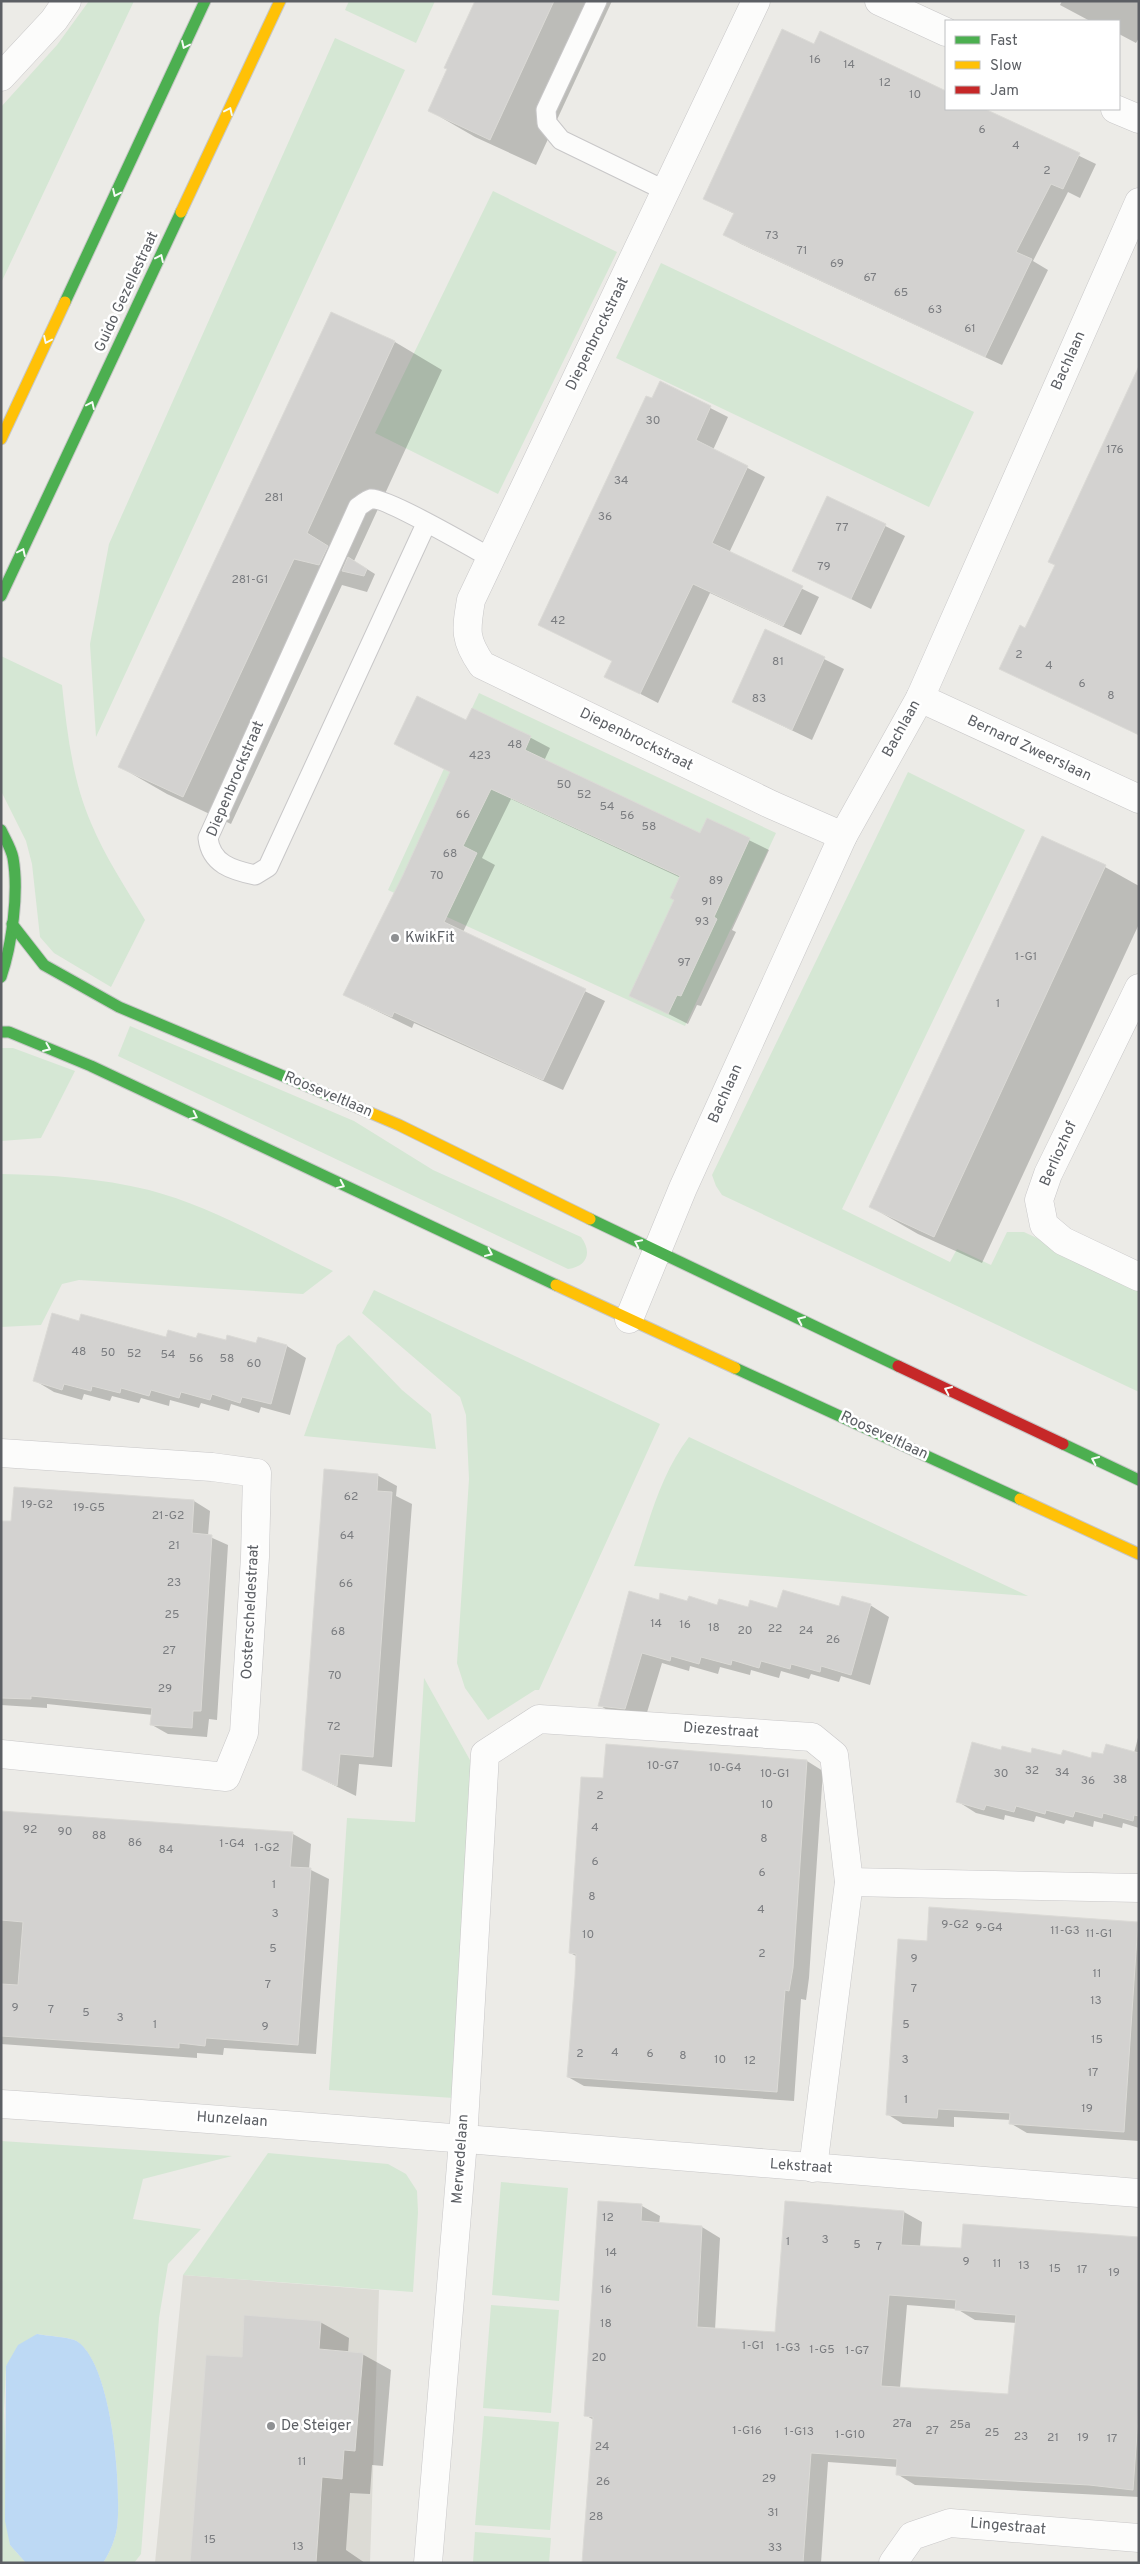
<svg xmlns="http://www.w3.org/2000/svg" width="1140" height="2564" viewBox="0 0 1140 2564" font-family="Overpass,sans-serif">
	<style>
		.education { fill: #dcdbd5 }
		.green { fill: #d5e7d4 }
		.water { fill: #bdd9f4 }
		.shadow { fill: #0003; fill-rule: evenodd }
		.building { fill: #d3d2d0; stroke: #dbdad6; fill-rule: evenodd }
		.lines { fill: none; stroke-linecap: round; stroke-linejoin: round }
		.lane-casing { stroke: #c8c7c8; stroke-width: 21 }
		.street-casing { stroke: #c8c7c8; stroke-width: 29 }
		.fast-casing { stroke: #c7c7c7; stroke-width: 13 }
		.slow-casing { stroke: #c7c7c7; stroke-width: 13 }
		.jam-casing { stroke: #c7c7c7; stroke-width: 13 }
		.lane { stroke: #fcfcfb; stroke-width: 19 }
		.street { stroke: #fcfcfb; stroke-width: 28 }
		.fast { stroke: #4caf50; stroke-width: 11 }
		.slow { stroke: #ffc107; stroke-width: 11 }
		.jam { stroke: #c62828; stroke-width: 11 }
		.oneway { stroke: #f6fbf6 }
		.poi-dot { fill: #8e9092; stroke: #fff; stroke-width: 2 }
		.labels { text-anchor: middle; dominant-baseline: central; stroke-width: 5; stroke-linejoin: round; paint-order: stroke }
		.number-label { font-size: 12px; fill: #7b7d80 }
		.street-label { font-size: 15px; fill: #5c5f64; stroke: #fff }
		.poi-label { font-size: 15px; fill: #5c5f64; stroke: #fff; text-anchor: start }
	</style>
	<rect width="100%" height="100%" fill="#ecebe7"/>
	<polygon class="education" points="183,2275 379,2290 370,2563 155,2563"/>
	<g class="green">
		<polygon points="89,1 134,1 1,283 1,107 57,45"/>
		<polygon points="349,1 435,1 416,43 345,10"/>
		<polygon points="335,38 405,70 96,737 90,644 109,544"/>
		<polygon points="493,191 617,252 498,494 375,433"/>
		<polygon points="661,263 974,412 929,507 616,358"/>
		<path d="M1 656 62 685C67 731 72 779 91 823 105 857 126 888 145 920L111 987 54 953 40 937 32 864 26 841 1 791Z"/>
		<polygon points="479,693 776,833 685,1026 388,890"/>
		<polygon points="908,772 1025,830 842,1209 950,1262 957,1249 991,1265 1007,1232 1024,1232 1139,1286 1139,1392 722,1195 716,1186 712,1175"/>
		<path d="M130 1026 354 1121 433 1170 581 1237C592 1252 588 1266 568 1269L118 1056Z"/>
		<polygon points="1,1048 13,1048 75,1071 41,1138 1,1141"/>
		<path d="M1 1174C51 1175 100 1178 149 1190 213 1207 274 1243 333 1271L303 1294 79 1280 62 1284 41 1325 1 1327Z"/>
		<polygon points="374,1290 660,1424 539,1690 535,1690 488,1720 465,1688 457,1663 469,1479 466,1415 460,1397 362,1313"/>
		<polygon points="349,1335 402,1390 431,1414 436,1449 304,1436 337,1345"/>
		<path d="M689 1437 1028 1596 634 1566C649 1522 660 1475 689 1437Z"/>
		<polygon points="424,1678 475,1769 454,2098 329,2090 347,1818 415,1822"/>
		<path d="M1 2141 232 2156 143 2179 133 2219 201 2229 168 2264 159 2318 141 2554 134 2563H103C110 2552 115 2540 117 2528 122 2487 112 2367 78 2342 72 2337 47 2336 37 2334L6 2366 4 2411 10 2545 26 2563H1Z"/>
		<polygon points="268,2153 388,2164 406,2174 417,2191 418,2212 413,2292 183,2275"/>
		<polygon points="501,2182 568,2188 559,2301 492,2295"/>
		<polygon points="491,2305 559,2310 551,2413 483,2408"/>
		<polygon points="484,2416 559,2422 550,2530 475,2525"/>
		<polygon points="475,2532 551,2538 549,2563 473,2563"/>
	</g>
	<path class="water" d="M37 2334C46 2336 72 2337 78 2342 112 2366 122 2488 117 2528 115 2540 110 2552 103 2563H26L10 2545 5 2521 6 2366 18 2345Z"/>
	<g class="shadow">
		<polygon points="477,1 612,1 536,165 475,137 430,111"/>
		<polygon points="1062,1 1139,1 1139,38 1136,43 1119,34 1119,21 1090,21 1060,5"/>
		<polygon points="821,32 946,92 946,109 982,109 1096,164 1080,198 1068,192 1033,261 1048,270 1002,365 741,244 725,235 735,214 704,199 814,45"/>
		<polygon points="332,313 395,342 442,370 354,561 375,574 367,592 342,585 231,824 167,794 120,767"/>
		<polygon points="1139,370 1139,735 1001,668 1026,629 1056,566"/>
		<polygon points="661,383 728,417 713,450 765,477 729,553 819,597 801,635 710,593 658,703 606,676 613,661 539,625"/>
		<polygon points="828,497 905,536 871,609 793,570"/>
		<polygon points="766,630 844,669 812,740 733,702"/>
		<polygon points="467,722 518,731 550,748 544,761 701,835 708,820 769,850 732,930 736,932 701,1006 697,1005 688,1024 631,995 675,899 681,878 511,799 482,858 495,865 463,932 605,1001 563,1090 414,1023 412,1028 344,995 404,875 451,772"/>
		<polygon points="1105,867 1139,886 1139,924 982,1263 918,1234 871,1207"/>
		<polygon points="167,1339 257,1344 259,1339 287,1346 306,1358 290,1415 261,1407 259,1413 231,1404 229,1411 201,1403 199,1408 170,1400 169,1406 141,1398 139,1403 112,1396 110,1401 84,1394 82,1400 54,1392 34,1380"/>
		<polygon points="377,1475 397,1486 396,1496 412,1504 392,1767 359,1764 356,1796 303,1770"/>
		<polygon points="194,1501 210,1511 208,1536 228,1545 217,1720 209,1719 207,1737 168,1734 152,1725 153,1715 47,1704 47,1708 1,1705 1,1522 13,1523"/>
		<polygon points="659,1601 778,1610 870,1605 889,1617 870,1685 841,1676 839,1682 811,1674 809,1679 781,1671 779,1678 751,1670 750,1675 720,1667 718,1674 690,1666 689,1671 662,1663 645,1719 619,1717 599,1705"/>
		<polygon points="1139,1734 1139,1828 1123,1823 1122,1828 1094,1821 1093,1827 1066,1820 1064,1824 1036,1816 1034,1822 1005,1815 1004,1820 976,1813 957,1801 1002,1751 1092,1759 1134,1753"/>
		<polygon points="807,1761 823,1771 809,1978 806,2000 801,1999 794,2101 584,2086 568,2077 578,1957 570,1953 605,1780"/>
		<polygon points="1,1813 293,1834 311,1844 309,1869 329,1879 316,2054 224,2048 223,2055 197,2053 197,2058 1,2044"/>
		<polygon points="930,1909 1139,1924 1139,2141 1027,2133 1010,2123 1011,2120 954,2117 954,2127 903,2124 887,2114 928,1942"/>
		<path d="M642 2206 660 2216 659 2224 702 2227 720 2238 715 2330 776 2333 904 2212 922 2222 920 2247 962 2249 1139 2238V2497L915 2485 897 2474 898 2467 828 2462 821 2563H583L594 2420 585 2415ZM907 2305 957 2309 975 2320 1017 2323 1009 2396 900 2388Z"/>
		<polygon points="320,2322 349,2338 348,2353 362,2354 391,2370 383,2466 372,2465 370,2494 350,2493 346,2550 365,2563 192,2563 243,2359"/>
	</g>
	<g class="building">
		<polygon points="475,1 554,1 490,140 428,111 447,69 444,68"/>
		<polygon points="782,29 814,44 820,31 946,91 946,109 985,109 1080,153 1063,189 1051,184 1016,252 1032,259 985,357 723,235 734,213 703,199"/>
		<polygon points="331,312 395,341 307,533 328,546 319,565 294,559 183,797 118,767"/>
		<polygon points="1139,366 1139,735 999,669 1020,625 1025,628 1055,565 1048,562"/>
		<polygon points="660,381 711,406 696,440 748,466 712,543 803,586 783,626 693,584 640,694 604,677 612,661 538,625 646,396 652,398"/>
		<polygon points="827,496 886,524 851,599 792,571"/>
		<polygon points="348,557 367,569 364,576 342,571"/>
		<polygon points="765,629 825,657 792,730 732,702"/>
		<polygon points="417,696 466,720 472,708 518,730 531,736 525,750 700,833 707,818 750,838 714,917 717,919 681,996 677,995 668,1014 629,996 674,900 670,898 680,876 491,789 463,846 477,853 444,922 586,989 543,1080 394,1012 392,1017 343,995 403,875 450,772 394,744"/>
		<polygon points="1042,836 1106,865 934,1237 869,1207"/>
		<polygon points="52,1313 79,1321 81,1314 166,1337 168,1330 196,1338 198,1333 226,1340 227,1335 256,1343 258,1337 287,1345 271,1404 242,1397 240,1403 212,1394 210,1400 181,1392 179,1398 151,1390 149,1396 121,1388 120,1393 92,1386 91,1391 64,1384 62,1390 33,1381"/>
		<polygon points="324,1469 378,1474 377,1491 392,1492 373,1757 340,1754 337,1786 302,1770"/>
		<polygon points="14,1487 194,1500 192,1533 212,1535 201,1711 193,1711 192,1728 150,1725 152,1708 31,1696 31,1699 1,1698 1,1521 11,1521"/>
		<polygon points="783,1590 839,1606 842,1596 871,1604 851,1675 821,1666 820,1672 791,1664 790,1669 761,1661 759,1668 732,1660 731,1665 701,1657 699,1664 671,1656 670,1661 642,1653 625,1709 598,1706 629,1591 659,1600 660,1593 687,1601 689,1596 717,1605 719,1599 748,1607 750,1600 777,1608"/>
		<polygon points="972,1742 1001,1750 1002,1746 1031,1753 1032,1748 1061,1755 1063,1750 1091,1758 1092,1752 1103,1754 1106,1744 1139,1753 1139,1816 1134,1815 1133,1821 1103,1813 1102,1818 1075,1811 1073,1817 1046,1810 1045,1814 1016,1806 1014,1812 986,1805 984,1810 956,1802"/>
		<polygon points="606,1744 807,1760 793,1968 789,1991 785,1990 777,2092 567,2077 575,1977 576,1954 569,1953 581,1777 603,1778"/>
		<polygon points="1,1811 293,1832 290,1867 311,1868 298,2045 206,2038 205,2046 179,2043 179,2048 1,2036 1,1984 18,1985 23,1922 1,1920"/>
		<polygon points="929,1907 1138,1922 1124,2132 1009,2124 1010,2113 938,2109 937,2118 886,2115 898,1939 927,1941"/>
		<path d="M598 2201 642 2204 641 2221 702 2226 697 2327 775 2332 785 2201 904 2211 901 2245 961 2248 963 2224 1139 2237V2405L1133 2490 1089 2485 896 2475 897 2459 811 2453 803 2563H582L593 2417 584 2416ZM889 2295 956 2300 955 2310 1016 2315 1008 2394 881 2386Z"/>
		<polygon points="244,2315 321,2321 319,2349 363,2353 355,2451 344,2450 342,2479 322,2477 316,2563 190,2563 206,2355 242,2357"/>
	</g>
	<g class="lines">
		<defs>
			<g id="lane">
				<polyline points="597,1 546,110 547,123 561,140 666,191"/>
				<path d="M426 524 268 867 255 875C232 870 211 864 208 838L358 507C361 505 367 500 371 499 385 497 473 548 491 558"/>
			</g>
			<g id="street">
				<path d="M756 1 471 600C466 630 464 639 482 665L772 805 843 836"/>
				<polyline points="879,1 946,32"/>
				<polyline points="1,77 54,20 67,1"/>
				<polyline points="1115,109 1139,119"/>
				<polyline points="920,698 1139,799"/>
				<polyline points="1139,988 1048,1174 1039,1200 1044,1225 1063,1241 1139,1277"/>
				<polyline points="629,1319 683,1188 843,836 920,698 1139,202"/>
				<polyline points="1,1453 212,1467 257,1473 255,1557 244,1733 226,1777 1,1754"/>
				<polyline points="849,1882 1139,1888"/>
				<path d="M1 2104C381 2130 759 2164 1139 2193"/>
				<polyline points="428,2563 463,2141 485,1754 539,1719 812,1737 834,1755 849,1882 813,2168"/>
				<polyline points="893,2563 912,2536 950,2523 1139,2538"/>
			</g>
			<g id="fast">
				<polyline points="65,302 205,1"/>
				<polyline points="1,596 181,212"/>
				<path d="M1 830C5 839 11 848 13 858 19 892 12 945 1 977"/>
				<polyline points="12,924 44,965 119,1007 352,1105"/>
				<polyline points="1,1032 9,1032 91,1066 556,1285"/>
				<polyline points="590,1219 898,1366"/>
				<polyline points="735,1368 1020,1499"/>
				<polyline points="1063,1444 1139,1480"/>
			</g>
			<g id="slow">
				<polyline points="181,212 280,1"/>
				<polyline points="1,439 65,302"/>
				<polyline points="352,1105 399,1125 590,1219"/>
				<polyline points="556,1285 735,1368"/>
				<polyline points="1020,1499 1139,1554"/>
			</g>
			<polyline id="jam" points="898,1366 1063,1444"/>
		</defs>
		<use href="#lane" class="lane-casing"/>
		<use href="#street" class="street-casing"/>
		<use href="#fast" class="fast-casing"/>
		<use href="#slow" class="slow-casing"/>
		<use href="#jam" class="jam-casing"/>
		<use href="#lane" class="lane"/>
		<use href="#street" class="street"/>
		<use href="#fast" class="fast"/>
		<use href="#slow" class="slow"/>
		<use href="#jam" class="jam"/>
	</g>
	<defs><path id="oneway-chevron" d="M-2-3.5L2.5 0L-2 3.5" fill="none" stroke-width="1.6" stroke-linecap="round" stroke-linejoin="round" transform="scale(1.25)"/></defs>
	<g class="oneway">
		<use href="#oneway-chevron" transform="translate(185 45) rotate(115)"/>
		<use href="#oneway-chevron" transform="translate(229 111) rotate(-65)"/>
		<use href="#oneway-chevron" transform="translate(116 193) rotate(115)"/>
		<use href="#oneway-chevron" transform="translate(160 258) rotate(-65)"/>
		<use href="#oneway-chevron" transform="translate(47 340) rotate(115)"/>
		<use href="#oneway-chevron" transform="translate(91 405) rotate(-65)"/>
		<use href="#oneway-chevron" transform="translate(22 552) rotate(-65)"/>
		<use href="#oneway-chevron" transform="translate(47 1048) rotate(23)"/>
		<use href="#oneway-chevron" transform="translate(194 1116) rotate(26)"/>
		<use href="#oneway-chevron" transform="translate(341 1185) rotate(25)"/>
		<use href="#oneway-chevron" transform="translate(638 1243) rotate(-154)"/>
		<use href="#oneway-chevron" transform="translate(489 1253) rotate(25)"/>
		<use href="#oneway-chevron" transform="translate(801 1320) rotate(-155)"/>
		<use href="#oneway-chevron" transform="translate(948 1390) rotate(-155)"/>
		<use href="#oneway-chevron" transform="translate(1095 1460) rotate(-155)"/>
	</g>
	<g class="poi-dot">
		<circle cx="395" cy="938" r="5"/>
		<circle cx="271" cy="2426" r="5"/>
	</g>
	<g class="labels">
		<g class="number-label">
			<text x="815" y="60">16</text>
			<text x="849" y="65">14</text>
			<text x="885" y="83">12</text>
			<text x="915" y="95">10</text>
			<text x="982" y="130">6</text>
			<text x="1016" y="146">4</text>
			<text x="1047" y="171">2</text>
			<text x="772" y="236">73</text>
			<text x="802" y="251">71</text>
			<text x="837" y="264">69</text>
			<text x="870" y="278">67</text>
			<text x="901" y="293">65</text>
			<text x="935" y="310">63</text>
			<text x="970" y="329">61</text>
			<text x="653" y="421">30</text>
			<text x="1115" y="450">176</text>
			<text x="621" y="481">34</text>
			<text x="274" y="498">281</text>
			<text x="605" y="517">36</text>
			<text x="842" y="528">77</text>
			<text x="824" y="567">79</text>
			<text x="250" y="580">281-G1</text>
			<text x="558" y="621">42</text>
			<text x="1019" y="655">2</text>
			<text x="778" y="662">81</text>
			<text x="1049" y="666">4</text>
			<text x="1082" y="684">6</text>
			<text x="1111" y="696">8</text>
			<text x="759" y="699">83</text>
			<text x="515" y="745">48</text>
			<text x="480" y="756">423</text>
			<text x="564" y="785">50</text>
			<text x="584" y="795">52</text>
			<text x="607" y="807">54</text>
			<text x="463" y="815">66</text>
			<text x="627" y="816">56</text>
			<text x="649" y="827">58</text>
			<text x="450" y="854">68</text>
			<text x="437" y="876">70</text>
			<text x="716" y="881">89</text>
			<text x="707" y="902">91</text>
			<text x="702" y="922">93</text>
			<text x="1026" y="957">1-G1</text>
			<text x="684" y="963">97</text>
			<text x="998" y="1004">1</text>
			<text x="79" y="1352">48</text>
			<text x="108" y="1353">50</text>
			<text x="134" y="1354">52</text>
			<text x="168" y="1355">54</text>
			<text x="196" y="1359">56</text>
			<text x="227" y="1359">58</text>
			<text x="254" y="1364">60</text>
			<text x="351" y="1497">62</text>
			<text x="37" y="1505">19-G2</text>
			<text x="89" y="1508">19-G5</text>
			<text x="168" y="1516">21-G2</text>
			<text x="347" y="1536">64</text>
			<text x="174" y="1546">21</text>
			<text x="174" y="1583">23</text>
			<text x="346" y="1584">66</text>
			<text x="172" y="1615">25</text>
			<text x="656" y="1624">14</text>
			<text x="685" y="1625">16</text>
			<text x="714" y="1628">18</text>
			<text x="775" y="1629">22</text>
			<text x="745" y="1631">20</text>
			<text x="806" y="1631">24</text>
			<text x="338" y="1632">68</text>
			<text x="833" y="1640">26</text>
			<text x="169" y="1651">27</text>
			<text x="335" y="1676">70</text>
			<text x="165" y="1689">29</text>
			<text x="334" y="1727">72</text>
			<text x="663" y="1766">10-G7</text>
			<text x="725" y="1768">10-G4</text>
			<text x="1032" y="1771">32</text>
			<text x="1062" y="1773">34</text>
			<text x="775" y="1774">10-G1</text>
			<text x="1001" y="1774">30</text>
			<text x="1120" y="1780">38</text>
			<text x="1088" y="1781">36</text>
			<text x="600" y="1796">2</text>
			<text x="767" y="1805">10</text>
			<text x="595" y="1828">4</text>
			<text x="30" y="1830">92</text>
			<text x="65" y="1832">90</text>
			<text x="99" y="1836">88</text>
			<text x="764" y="1839">8</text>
			<text x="135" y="1843">86</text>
			<text x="232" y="1844">1-G4</text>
			<text x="267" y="1848">1-G2</text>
			<text x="166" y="1850">84</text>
			<text x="595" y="1862">6</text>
			<text x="762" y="1873">6</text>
			<text x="274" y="1885">1</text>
			<text x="592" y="1897">8</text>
			<text x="761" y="1910">4</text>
			<text x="275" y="1914">3</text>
			<text x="955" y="1925">9-G2</text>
			<text x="989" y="1928">9-G4</text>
			<text x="1065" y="1931">11-G3</text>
			<text x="1099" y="1934">11-G1</text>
			<text x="588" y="1935">10</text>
			<text x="273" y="1949">5</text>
			<text x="762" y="1954">2</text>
			<text x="914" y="1959">9</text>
			<text x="1097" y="1974">11</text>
			<text x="268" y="1985">7</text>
			<text x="914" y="1989">7</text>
			<text x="1096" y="2001">13</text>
			<text x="15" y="2008">9</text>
			<text x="51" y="2010">7</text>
			<text x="86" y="2013">5</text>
			<text x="120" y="2018">3</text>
			<text x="155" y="2025">1</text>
			<text x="906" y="2025">5</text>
			<text x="265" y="2027">9</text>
			<text x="1097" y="2040">15</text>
			<text x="615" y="2053">4</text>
			<text x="580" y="2054">2</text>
			<text x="650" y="2054">6</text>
			<text x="683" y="2056">8</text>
			<text x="720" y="2060">10</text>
			<text x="905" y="2060">3</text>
			<text x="750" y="2061">12</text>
			<text x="1093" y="2073">17</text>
			<text x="906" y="2100">1</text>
			<text x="1087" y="2109">19</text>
			<text x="608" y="2218">12</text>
			<text x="825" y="2240">3</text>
			<text x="788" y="2242">1</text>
			<text x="857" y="2245">5</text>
			<text x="879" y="2247">7</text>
			<text x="611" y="2253">14</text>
			<text x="966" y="2262">9</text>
			<text x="997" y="2264">11</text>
			<text x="1024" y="2266">13</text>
			<text x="1055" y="2269">15</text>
			<text x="1082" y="2270">17</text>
			<text x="1114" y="2273">19</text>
			<text x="606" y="2290">16</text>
			<text x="606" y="2324">18</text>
			<text x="753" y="2346">1-G1</text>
			<text x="788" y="2348">1-G3</text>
			<text x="822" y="2350">1-G5</text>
			<text x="857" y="2351">1-G7</text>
			<text x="599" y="2358">20</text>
			<text x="902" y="2424">27a</text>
			<text x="960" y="2425">25a</text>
			<text x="747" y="2431">1-G16</text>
			<text x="932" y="2431">27</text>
			<text x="799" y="2432">1-G13</text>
			<text x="992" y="2433">25</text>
			<text x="850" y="2435">1-G10</text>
			<text x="1021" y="2437">23</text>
			<text x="1053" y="2438">21</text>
			<text x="1083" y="2438">19</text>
			<text x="1112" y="2439">17</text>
			<text x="602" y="2447">24</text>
			<text x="302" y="2462">11</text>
			<text x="769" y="2479">29</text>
			<text x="603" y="2482">26</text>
			<text x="773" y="2513">31</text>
			<text x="596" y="2517">28</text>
			<text x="210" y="2540">15</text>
			<text x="298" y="2547">13</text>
			<text x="775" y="2548">33</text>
		</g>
		<g class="street-label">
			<text transform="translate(127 292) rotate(-65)">Guido Gezellestraat</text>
			<text transform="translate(598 334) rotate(-64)">Diepenbrockstraat</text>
			<text transform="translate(1069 361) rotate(-66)">Bachlaan</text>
			<text transform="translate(902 729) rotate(-61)">Bachlaan</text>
			<text transform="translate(636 740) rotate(26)">Diepenbrockstraat</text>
			<text transform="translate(1029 749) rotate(25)">Bernard Zweerslaan</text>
			<text transform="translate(236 779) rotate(-67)">Diepenbrockstraat</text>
			<text transform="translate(726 1094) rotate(-66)">Bachlaan</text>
			<text transform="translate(328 1095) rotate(23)">Rooseveltlaan</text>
			<text transform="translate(1059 1154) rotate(-66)">Berliozhof</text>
			<text transform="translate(884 1436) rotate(25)">Rooseveltlaan</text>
			<text transform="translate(251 1612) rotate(-87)">Oosterscheldestraat</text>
			<text transform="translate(721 1731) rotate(4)">Diezestraat</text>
			<text transform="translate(232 2120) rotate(4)">Hunzelaan</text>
			<text transform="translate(461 2159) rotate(-86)">Merwedelaan</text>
			<text transform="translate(801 2167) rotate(4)">Lekstraat</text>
			<text transform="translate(1008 2527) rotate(5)">Lingestraat</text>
		</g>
		<g class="poi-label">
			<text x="405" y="938">KwikFit</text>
			<text x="281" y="2426">De Steiger</text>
		</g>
	</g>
	<rect width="1140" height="2564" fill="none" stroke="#5c5f64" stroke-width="5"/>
	<rect x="945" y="20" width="175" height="90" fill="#ffffff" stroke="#bebfc1"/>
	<rect x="955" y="36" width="25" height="8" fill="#4caf50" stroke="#bebfc1"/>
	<text x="990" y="45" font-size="15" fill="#5c5f64">Fast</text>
	<rect x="955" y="61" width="25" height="8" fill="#ffc107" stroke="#bebfc1"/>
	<text x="990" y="70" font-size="15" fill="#5c5f64">Slow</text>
	<rect x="955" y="86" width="25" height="8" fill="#c62828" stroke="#bebfc1"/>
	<text x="990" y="95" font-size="15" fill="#5c5f64">Jam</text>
</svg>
